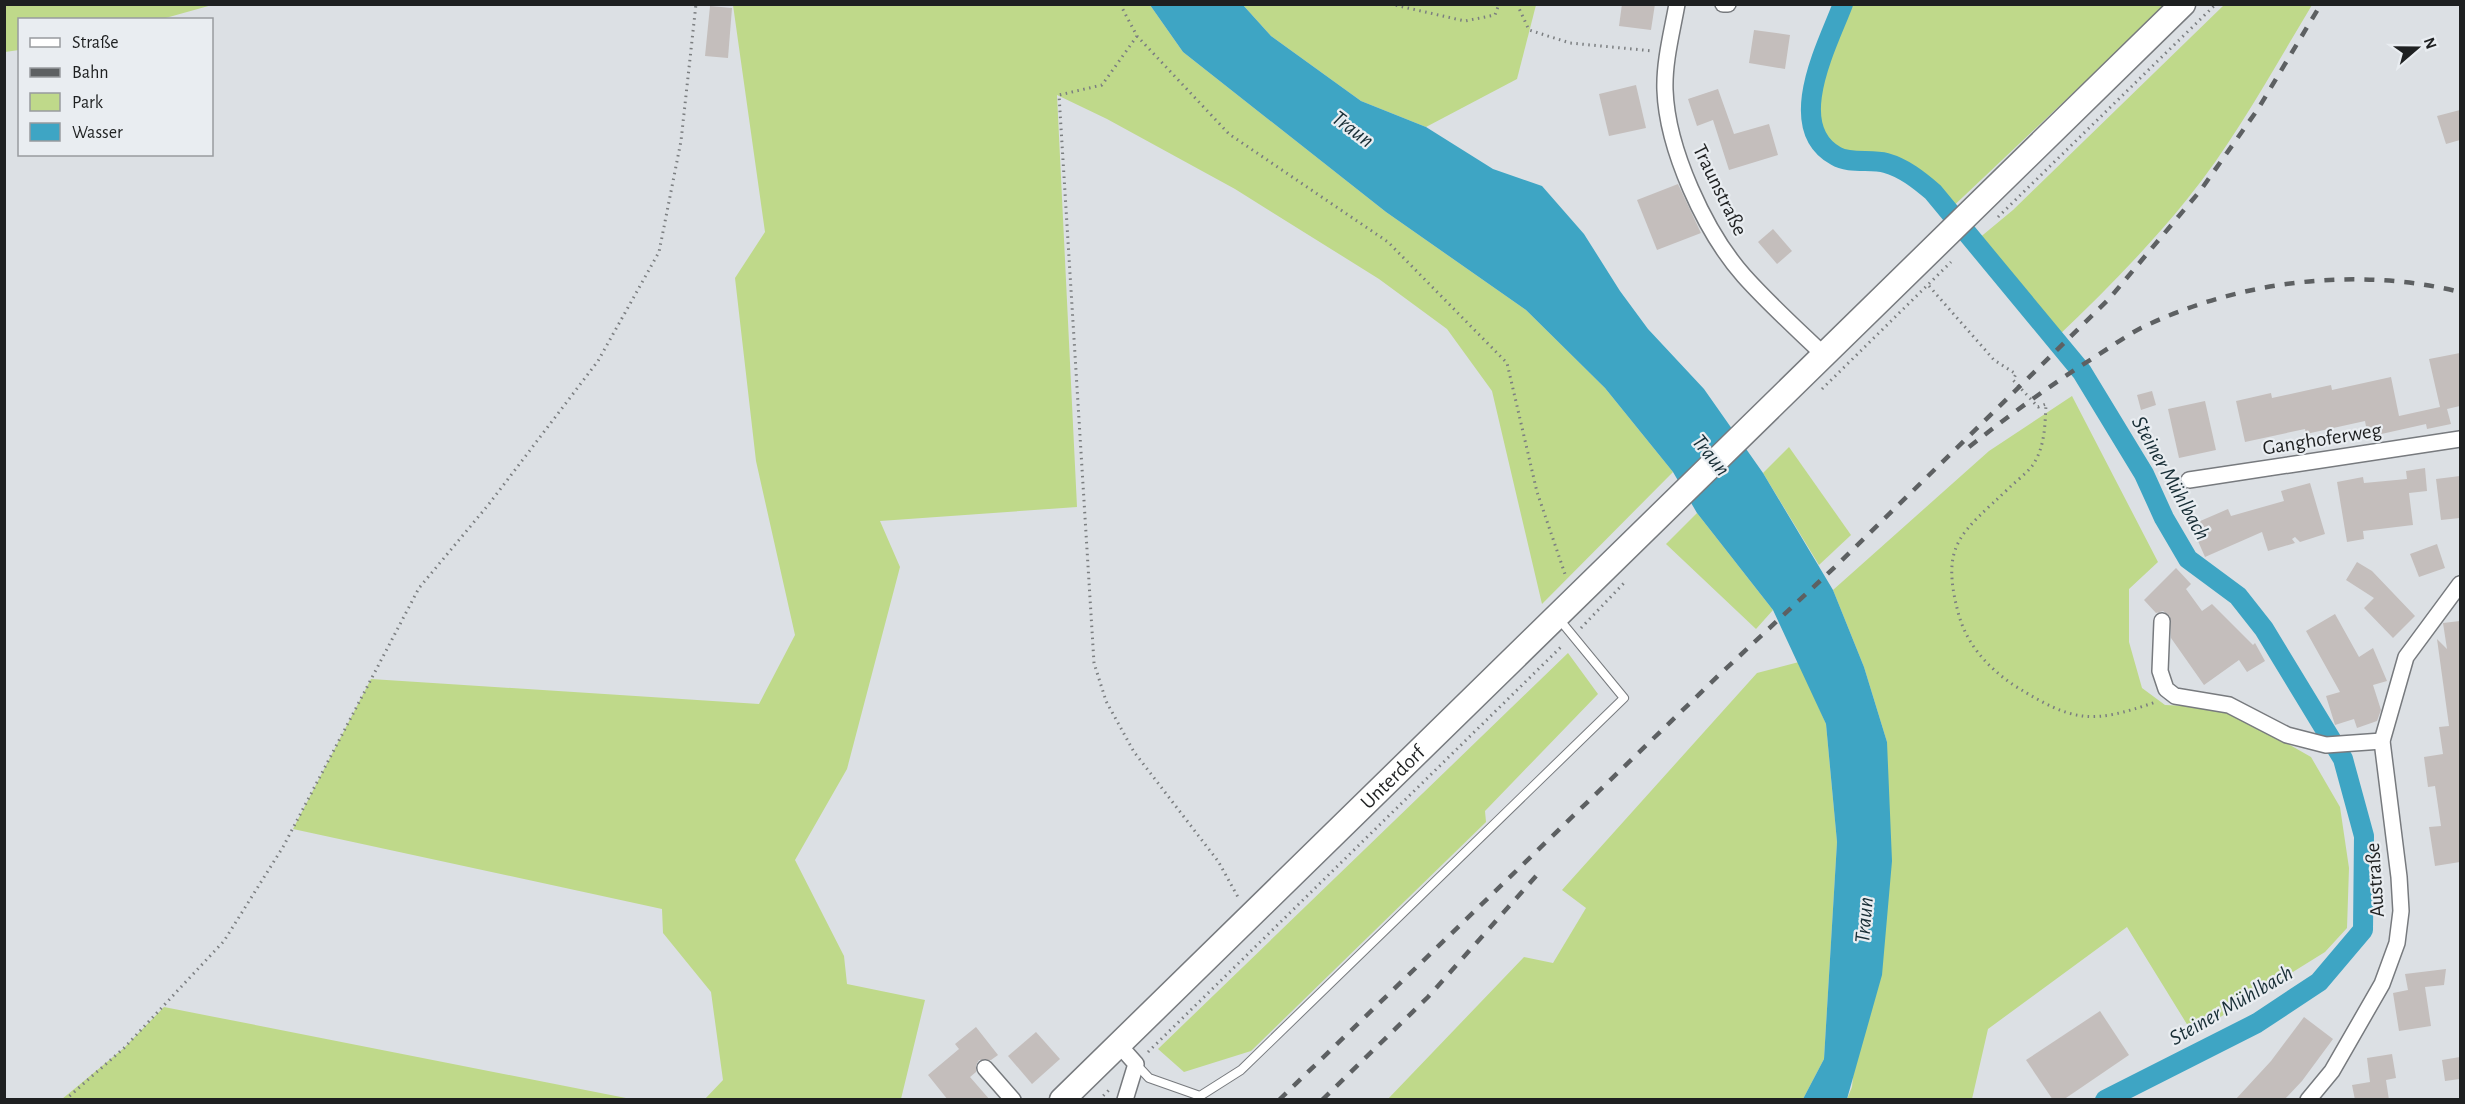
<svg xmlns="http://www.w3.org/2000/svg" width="2465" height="1104" viewBox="0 0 2465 1104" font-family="'Alegreya Sans',sans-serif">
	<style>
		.green { fill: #bfd98a }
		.water { fill: #3ea5c4 }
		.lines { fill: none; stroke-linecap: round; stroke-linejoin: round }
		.canal { stroke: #3ea5c4; stroke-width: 20 }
		.building { fill: #c4bebc }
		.service-casing { stroke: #777a7e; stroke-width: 10 }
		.minor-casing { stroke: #777a7e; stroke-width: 18 }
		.primary-casing { stroke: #777a7e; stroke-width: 27 }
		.path { stroke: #7b7e80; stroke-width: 3; stroke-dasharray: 1.5 4.5; stroke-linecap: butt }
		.service { stroke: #fff; stroke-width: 8 }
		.minor { stroke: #fff; stroke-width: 15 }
		.primary { stroke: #fff; stroke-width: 24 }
		.rail { stroke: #5d6062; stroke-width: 4.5; stroke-dasharray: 10 10; stroke-linecap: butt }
		.labels { text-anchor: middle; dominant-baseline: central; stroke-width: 4.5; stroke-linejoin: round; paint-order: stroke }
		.street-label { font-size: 21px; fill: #1e2021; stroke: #e9edf1 }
		.water-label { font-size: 22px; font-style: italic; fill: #172d35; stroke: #e9edf1 }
	</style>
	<rect width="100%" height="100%" fill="#dce0e4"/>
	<g class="green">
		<polygon points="5,4 212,4 212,5 162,19 20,20 19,50 5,52"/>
		<polygon points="733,5 1150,5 1183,52 1386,212 1526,310 1605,388 1673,472 1542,604 1492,391 1447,329 1379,279 1235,189 1107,119 1057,95 1077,507 880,521 900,567 847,769 795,860 844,956 847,984 925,1000 901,1099 705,1099 723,1080 711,992 663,933 662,909 293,829 371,679 759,704 795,635 756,461 735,278 765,232"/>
		<polygon points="1243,5 1536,5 1517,79 1426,127 1361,101 1271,36"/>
		<polygon points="1840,5 2166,5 1945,214 1931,198 1895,170 1844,164 1820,151 1801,105"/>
		<path d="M2224 5H2312C2274 68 2235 140 2188 198 2148 248 2103 293 2057 337L1972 244 2013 210Z"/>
		<polygon points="2072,396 2158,562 2129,589 2129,642 2142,688 2165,705 2208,707 2243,718 2311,757 2340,807 2349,868 2347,928 2325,952 2193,1034 2127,927 1988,1029 1972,1099 1847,1099 1852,1087 1887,742 1864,667 1833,590 1989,451"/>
		<polygon points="1789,447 1851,535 1819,565 1763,473"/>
		<polygon points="1697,513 1773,610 1756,629 1666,544"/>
		<polygon points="1568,653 1598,694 1485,811 1486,822 1251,1051 1184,1072 1158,1049"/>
		<polygon points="1799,662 1826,724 1837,842 1824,1059 1803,1099 1387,1100 1524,957 1553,963 1586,908 1562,890 1757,673"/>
		<polygon points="164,1007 631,1099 62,1099 124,1048"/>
	</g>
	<polygon class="water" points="1150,5 1243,5 1271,36 1361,101 1426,127 1493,169 1542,186 1584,234 1620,291 1648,329 1704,389 1763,473 1833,590 1864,667 1887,742 1892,861 1882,975 1847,1099 1803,1099 1824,1059 1837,842 1826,724 1773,610 1697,513 1673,472 1605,388 1526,310 1386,212 1183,52"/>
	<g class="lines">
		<path class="canal" d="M1843 4C1828 44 1783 127 1836 156 1849 164 1871 159 1886 163 1904 168 1919 180 1933 192L2082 372 2144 474 2164 518 2188 559 2238 596 2264 629 2343 759 2364 836 2363 930 2319 982 2257 1023 2105 1100"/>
	</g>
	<g class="building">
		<polygon points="1622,4 1655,4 1651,30 1619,26"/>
		<polygon points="710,6 732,8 728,58 705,56"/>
		<polygon points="1754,30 1790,35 1785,69 1749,63"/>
		<polygon points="1636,85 1646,128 1609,136 1599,94"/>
		<polygon points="1718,89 1734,134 1769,124 1778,155 1729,170 1713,120 1697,126 1688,99"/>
		<polygon points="2460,110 2460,140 2446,144 2437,116"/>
		<polygon points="1678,184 1701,233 1657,250 1637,200"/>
		<polygon points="1773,229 1792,251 1777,264 1758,242"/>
		<polygon points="2460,353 2460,406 2447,409 2451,424 2427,429 2426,424 2368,437 2365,421 2306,434 2305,429 2245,442 2236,401 2271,393 2272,398 2331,385 2332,390 2391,377 2399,416 2440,407 2429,359"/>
		<polygon points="2152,391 2156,405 2141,410 2137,395"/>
		<polygon points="2205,401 2216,450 2179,458 2168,409"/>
		<polygon points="2425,468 2427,491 2409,493 2413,525 2363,531 2364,539 2347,542 2337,482 2363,477 2364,483 2407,479 2406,471"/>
		<polygon points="2460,476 2460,518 2441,520 2436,479"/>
		<polygon points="2310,483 2325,534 2300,542 2295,537 2292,539 2295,543 2268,551 2262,532 2205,557 2191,525 2228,509 2231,516 2284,501 2281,491"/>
		<polygon points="2437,544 2445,568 2419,577 2410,554"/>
		<polygon points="2357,562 2372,571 2415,616 2393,638 2364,608 2374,598 2346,580"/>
		<polygon points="2176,568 2191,584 2186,589 2202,611 2212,604 2253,645 2255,643 2265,661 2247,672 2239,660 2204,685 2171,638 2170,616 2163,611 2156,613 2144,600"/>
		<polygon points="2335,614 2359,657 2373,648 2387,681 2373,685 2381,710 2377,721 2357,728 2354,719 2335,725 2326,696 2340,692 2306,631"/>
		<polygon points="2460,621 2460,862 2435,866 2429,827 2441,826 2435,786 2428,787 2424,757 2443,754 2439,727 2449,726 2437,639 2447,649 2443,623"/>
		<polygon points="2446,969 2444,985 2425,987 2431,1026 2399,1031 2393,993 2408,990 2405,974"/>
		<polygon points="2100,1011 2129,1055 2063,1100 2053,1100 2026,1060"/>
		<polygon points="2304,1017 2333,1039 2302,1081 2284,1100 2235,1100 2271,1061"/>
		<polygon points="976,1027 998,1055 991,1060 979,1060 976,1065 976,1072 970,1077 990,1100 948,1100 928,1075 959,1049 955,1044"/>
		<polygon points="1036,1032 1060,1059 1032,1084 1008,1056"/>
		<polygon points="2392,1054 2396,1078 2386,1080 2389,1100 2355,1100 2352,1085 2370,1082 2367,1058"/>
		<polygon points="2460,1057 2460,1079 2445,1081 2442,1060"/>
	</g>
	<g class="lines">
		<defs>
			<polyline id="service" points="1136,1064 1149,1078 1200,1096 1241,1070 1624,698 1559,619"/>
			<g id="minor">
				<path d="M1677 4C1672 32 1664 62 1665 90 1667 149 1705 232 1744 276 1769 304 1798 330 1825 356"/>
				<polyline points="1723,4 1728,4"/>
				<polyline points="2189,480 2460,439"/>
				<polyline points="2162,621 2160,671 2166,689 2175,696 2229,705 2287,735 2326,745 2382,741"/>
				<polyline points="1120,1046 1136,1064 1125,1100"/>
				<polyline points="985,1068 1013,1100"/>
				<polyline points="2308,1100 2332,1071 2382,984 2397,943 2401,911 2399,877 2382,741 2406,657 2460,584"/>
			</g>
			<g id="primary">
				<path id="s1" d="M1062 1100 2183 4"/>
			</g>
		</defs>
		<use href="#service" class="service-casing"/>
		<use href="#minor" class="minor-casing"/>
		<use href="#primary" class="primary-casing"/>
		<g class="path">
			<polyline points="1120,4 1137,36 1229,134 1388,242 1507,363 1537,492 1566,577"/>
			<polyline points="1390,4 1465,21 1495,15 1499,4"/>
			<polyline points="1517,4 1529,30 1570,43 1653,51"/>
			<polyline points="1137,36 1102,85 1059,95 1094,663 1106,701 1134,752 1218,861 1239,899"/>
			<polyline points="1998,217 2216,4"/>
			<path d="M1929 286 1994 360 2016 374 2013 380 2038 407 2046 404C2045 425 2045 448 2032 466 2026 474 2016 481 2009 488 1962 533 1940 543 1958 612 1966 644 1988 668 2015 686 2075 723 2091 724 2156 702"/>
			<polyline points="1822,389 1951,262"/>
			<polyline points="1581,628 1624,583"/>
			<polyline points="1148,1052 1563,645"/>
			<polyline points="65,1100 124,1048 224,941 283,847 419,588 489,504 598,361 659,252 681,141 696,4"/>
			<polyline points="1099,1100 1111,1088"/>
		</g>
		<use href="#service" class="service"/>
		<use href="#minor" class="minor"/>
		<use href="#primary" class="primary"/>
		<g class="rail">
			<path d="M1969 447C2011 414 2053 383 2098 355 2112 346 2126 336 2141 328 2237 281 2356 266 2460 292"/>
			<polyline points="1279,1100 1718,676 1836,566 2109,299 2200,191 2258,109 2321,4"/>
			<polyline points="1322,1100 1428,997 1537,875"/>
		</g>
	</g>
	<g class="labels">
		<g class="street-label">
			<text transform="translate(1720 190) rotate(64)">Traunstraße</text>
			<text transform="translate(2322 439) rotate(-9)">Ganghoferweg</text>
			<text stroke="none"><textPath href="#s1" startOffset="462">Unterdorf</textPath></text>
			<text transform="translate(2375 880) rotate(-94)">Austraße</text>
		</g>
		<g class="water-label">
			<text transform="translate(1353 129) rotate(37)">Traun</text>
			<text transform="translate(1711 455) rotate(51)">Traun</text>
			<text transform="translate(2171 478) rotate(61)">Steiner Mühlbach</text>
			<text transform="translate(1864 920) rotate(-85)">Traun</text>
			<text transform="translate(2231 1005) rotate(-30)">Steiner Mühlbach</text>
		</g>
	</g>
	<rect width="2465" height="1104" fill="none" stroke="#1e2021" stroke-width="12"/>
	<rect x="18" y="18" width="195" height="138" fill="#e9edf1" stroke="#989b9e" stroke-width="1.5"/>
	<rect x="30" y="38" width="30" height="9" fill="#ffffff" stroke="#989b9e" stroke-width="1.5"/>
	<text x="72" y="48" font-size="18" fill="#1e2021">Straße</text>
	<rect x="30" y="68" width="30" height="9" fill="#5d6062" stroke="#989b9e" stroke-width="1.5"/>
	<text x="72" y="78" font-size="18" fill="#1e2021">Bahn</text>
	<rect x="30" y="93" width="30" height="18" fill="#bfd98a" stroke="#989b9e" stroke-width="1.5"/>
	<text x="72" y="108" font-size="18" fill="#1e2021">Park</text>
	<rect x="30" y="123" width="30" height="18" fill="#3ea5c4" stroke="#989b9e" stroke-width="1.5"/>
	<text x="72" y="138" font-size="18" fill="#1e2021">Wasser</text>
	<g transform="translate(2417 48) rotate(70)" stroke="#e9edf1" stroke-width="4.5" paint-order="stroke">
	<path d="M0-4.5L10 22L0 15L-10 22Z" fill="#1e2021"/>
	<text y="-9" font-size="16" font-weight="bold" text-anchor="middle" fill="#1e2021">N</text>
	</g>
</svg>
